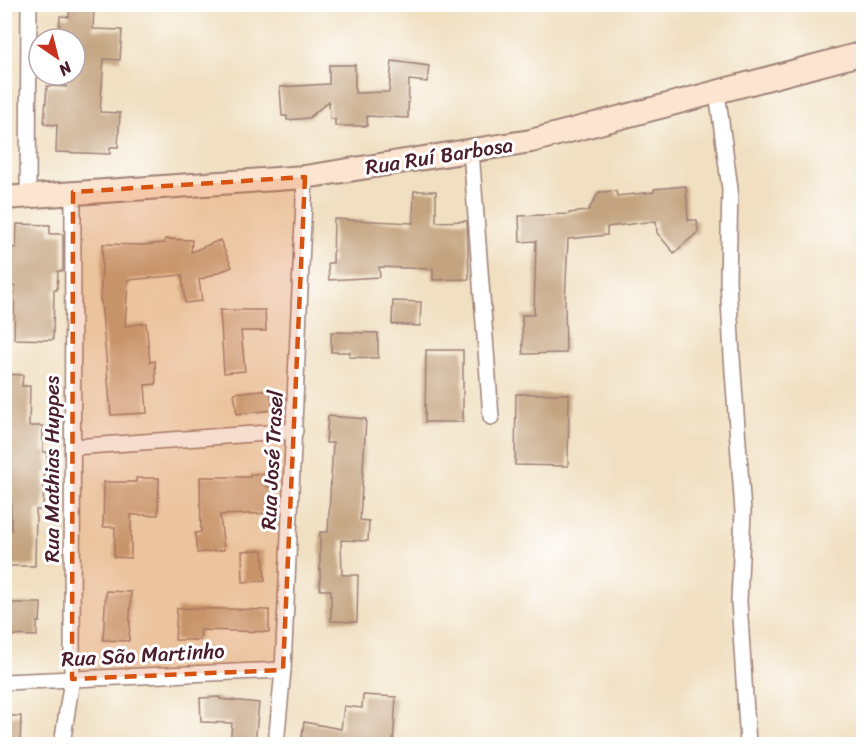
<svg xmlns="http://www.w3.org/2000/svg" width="868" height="749" viewBox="0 0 868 749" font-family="Sriracha,sans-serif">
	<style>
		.building { fill: #c4a480 }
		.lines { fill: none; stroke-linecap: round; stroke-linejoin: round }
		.street-casing { stroke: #9d7f76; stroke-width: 18 }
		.secondary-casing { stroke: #9d7f76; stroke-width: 26 }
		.street { stroke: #fff; stroke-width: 15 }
		.secondary { stroke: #fce5d0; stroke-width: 22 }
		.marked { fill: #d8530f; fill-opacity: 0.2; stroke: #d8530f; stroke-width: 4.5; stroke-dasharray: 12 8; stroke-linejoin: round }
		.labels { text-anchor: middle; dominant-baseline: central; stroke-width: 6; stroke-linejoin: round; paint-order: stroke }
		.street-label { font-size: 21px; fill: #4a1f2b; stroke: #fff }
	</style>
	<rect width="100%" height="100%" fill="#fff"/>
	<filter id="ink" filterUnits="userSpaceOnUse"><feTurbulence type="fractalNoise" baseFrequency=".0167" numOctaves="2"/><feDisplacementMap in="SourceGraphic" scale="12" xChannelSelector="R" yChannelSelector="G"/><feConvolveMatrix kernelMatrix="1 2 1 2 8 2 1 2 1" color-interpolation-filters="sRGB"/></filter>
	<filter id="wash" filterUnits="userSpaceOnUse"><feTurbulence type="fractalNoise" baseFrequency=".008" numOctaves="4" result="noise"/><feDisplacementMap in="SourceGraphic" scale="24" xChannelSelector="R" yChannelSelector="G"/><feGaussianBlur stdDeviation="1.35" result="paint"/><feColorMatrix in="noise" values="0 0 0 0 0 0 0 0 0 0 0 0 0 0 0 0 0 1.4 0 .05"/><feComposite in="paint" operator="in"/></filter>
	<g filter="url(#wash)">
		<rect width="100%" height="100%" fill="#f0dfc0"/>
		<g id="blocks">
			<g class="building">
				<polygon points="70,5 94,7 93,29 122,30 120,60 104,59 100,112 120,113 118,147 110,147 110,154 56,152 57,125 44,124 47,86 66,87 66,75 75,75 75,39 59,39 60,16 69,17"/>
				<polygon points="392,61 429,66 427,82 409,80 408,118 367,116 367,126 335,126 335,119 330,119 329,101 309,118 287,120 287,116 282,116 280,87 329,84 329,65 355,65 355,93 389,92"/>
				<polygon points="686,186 688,220 697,220 698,232 674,253 657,233 656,221 607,227 607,235 568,239 565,303 566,353 523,354 522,315 534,315 536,241 520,242 519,216 569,214 569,213 588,211 599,192 616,191 617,196 654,192 654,189"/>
				<polygon points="414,191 436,191 436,222 467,221 469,279 433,280 433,269 379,267 380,277 329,280 328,263 333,263 334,219 413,223"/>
				<polygon points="17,224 50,225 50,234 63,234 63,271 58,271 57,290 54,290 53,340 14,339 15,286 4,286 4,248 16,248"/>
				<polygon points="165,239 192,240 191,252 220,240 232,267 199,280 202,301 185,303 182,275 128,280 125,326 146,323 150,362 155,361 156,384 145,385 147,413 111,415 101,301 100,301 103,244 142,245 165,243"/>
				<polygon points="393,301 421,302 420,326 392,324"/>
				<polygon points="220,310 265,310 266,331 241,331 245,371 224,373"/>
				<polygon points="331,332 378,333 378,358 349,357 350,352 331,352"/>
				<polygon points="426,350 463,350 463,422 425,422"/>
				<polygon points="4,374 23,375 22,386 30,386 29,426 43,426 43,452 47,452 47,472 44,472 43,510 36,510 35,566 4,566 4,531 11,531 11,482 9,482 10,444 4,444"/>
				<polygon points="270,389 273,410 237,414 234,393"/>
				<polygon points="516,394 569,394 568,466 515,465"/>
				<polygon points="328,416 366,419 360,520 369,521 368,541 341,540 342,575 358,575 357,622 331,621 331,590 320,590 320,532 328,532 333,443 326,443"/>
				<polygon points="250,474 267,474 267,487 273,487 273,513 220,515 224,550 197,553 195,533 201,532 200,477 250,477"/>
				<polygon points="136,478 159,478 158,515 131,515 131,558 114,557 115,527 103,527 104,482 136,482"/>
				<polygon points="263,550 265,581 243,582 242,551"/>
				<polygon points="106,591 131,592 129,641 103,640"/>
				<polygon points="4,603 41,603 40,622 37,622 37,636 4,635"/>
				<polygon points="177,608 269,610 269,632 201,630 200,640 175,640"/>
				<polygon points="363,695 396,697 393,744 314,744 301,742 304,722 341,729 344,706 362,708"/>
				<polygon points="220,697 220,699 259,703 255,744 230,744 232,723 201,722 200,698"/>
				<polygon points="4,716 21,716 20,744 4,744"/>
			</g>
		</g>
	</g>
	<g filter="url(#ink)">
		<use href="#blocks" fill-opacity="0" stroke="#9d7f76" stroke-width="1.5"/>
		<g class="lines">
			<defs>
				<g id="street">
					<polyline points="717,92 730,189 728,280 732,357 743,512 739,601 748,744"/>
					<polyline points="471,150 491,417"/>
					<polyline points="28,196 29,4"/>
					<polyline points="74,447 295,431"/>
					<polyline points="4,682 283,670"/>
					<polyline points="62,744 72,679 73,192"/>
					<polyline points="276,744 283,670 305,177"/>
				</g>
				<polyline id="secondary" points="4,198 305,177 531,141 864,53"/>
			</defs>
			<use href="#street" class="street-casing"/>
			<use href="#secondary" class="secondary-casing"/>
			<use href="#street" class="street"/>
			<use href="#secondary" class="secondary"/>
		</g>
	</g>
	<path class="marked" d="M305 177 283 670 72 679 73 192Z"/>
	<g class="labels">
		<g class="street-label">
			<text transform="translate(439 156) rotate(-9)">Rua Ruí Barbosa</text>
			<text transform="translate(272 460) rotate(-87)">Rua José Trasel</text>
			<text transform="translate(52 469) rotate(-90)">Rua Mathias Huppes</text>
			<text transform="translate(143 655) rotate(-3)">Rua São Martinho</text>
		</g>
	</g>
	<rect width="868" height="749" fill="none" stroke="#fff" stroke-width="24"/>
	<g transform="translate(57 57) rotate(145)"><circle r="28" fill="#ffffff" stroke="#b7a5aa" stroke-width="1.5"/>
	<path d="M0-4.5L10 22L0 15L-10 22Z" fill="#c8321e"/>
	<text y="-9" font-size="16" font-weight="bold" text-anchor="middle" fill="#4a1f2b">N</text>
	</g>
</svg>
